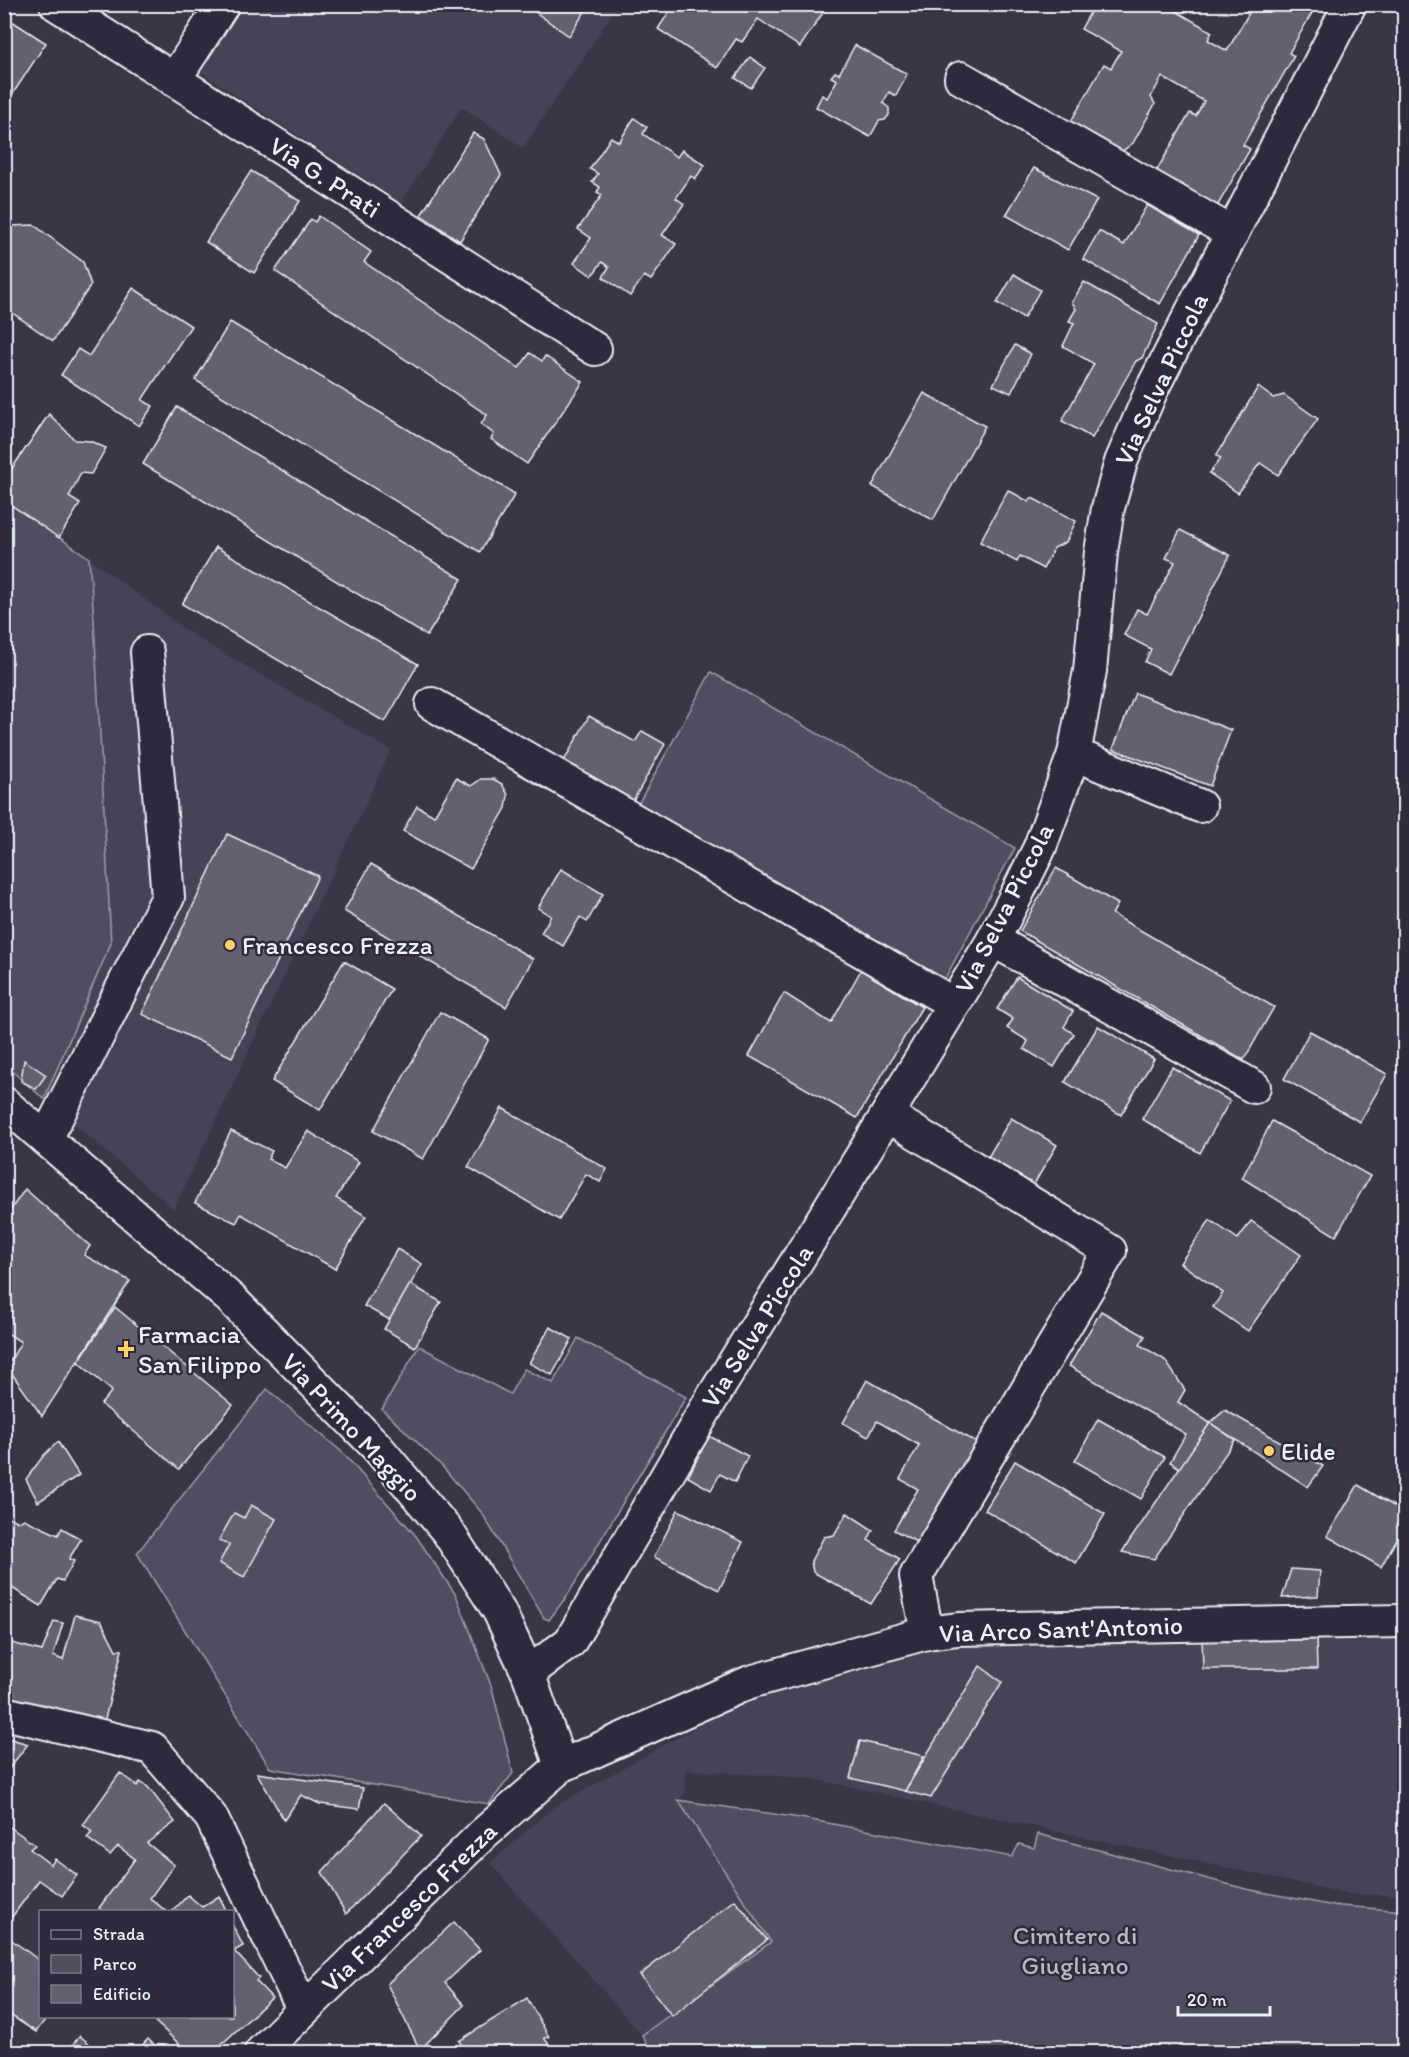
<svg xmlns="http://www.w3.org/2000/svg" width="1409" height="2057" viewBox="0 0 1409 2057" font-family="Itim,sans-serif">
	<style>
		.built { fill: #464354 }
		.green { fill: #504e5f; stroke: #9ca0ac; stroke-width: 1.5 }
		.building { fill: #636171; stroke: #e8f1f8; stroke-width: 1.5 }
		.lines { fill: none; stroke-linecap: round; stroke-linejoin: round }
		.minor-casing { stroke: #e8f1f8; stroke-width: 36 }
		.minor { stroke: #2f2a3d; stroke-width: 32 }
		.poi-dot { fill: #ffd166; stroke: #2f2a3d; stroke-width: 2 }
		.labels { text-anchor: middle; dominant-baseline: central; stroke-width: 5; stroke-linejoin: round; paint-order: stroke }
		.street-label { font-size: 26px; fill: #e8f1f8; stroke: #2f2a3d }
		.poi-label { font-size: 26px; fill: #e8f1f8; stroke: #2f2a3d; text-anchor: start }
		.park-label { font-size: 26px; fill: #b3b8c2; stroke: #2f2a3d }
	</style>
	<rect width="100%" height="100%" fill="#3a3648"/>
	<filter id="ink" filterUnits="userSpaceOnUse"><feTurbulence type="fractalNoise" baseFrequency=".0167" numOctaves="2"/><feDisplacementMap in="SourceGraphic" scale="12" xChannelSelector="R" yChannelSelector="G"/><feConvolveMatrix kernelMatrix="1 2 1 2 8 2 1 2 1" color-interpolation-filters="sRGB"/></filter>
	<g filter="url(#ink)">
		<g class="built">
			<polygon points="204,5 618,5 523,148 462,107 401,203 175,55"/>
			<polygon points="89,558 194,636 391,750 174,1209 44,1099 111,943 94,620"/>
			<polygon points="1404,1633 1404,1896 1349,1894 809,1778 685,1770 686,1793 678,1800 771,1942 642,2035 490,1863 554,1807 721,1713 787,1689 965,1642"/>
		</g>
		<g class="green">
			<polygon points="5,500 89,558 94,620 111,943 44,1099 5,1065"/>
			<polygon points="711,672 1015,848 941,986 636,808"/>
			<polygon points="578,1338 686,1397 569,1593 549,1620 544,1618 482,1513 441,1465 382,1409 419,1346 510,1394 524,1369 553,1383"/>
			<polygon points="267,1389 342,1452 416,1536 456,1595 492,1688 513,1773 489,1804 270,1768 137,1553"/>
			<polygon points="678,1800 800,1818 1012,1857 1019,1844 1034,1848 1038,1834 1246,1889 1329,1905 1404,1911 1404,2052 651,2052 642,2035 771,1942"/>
		</g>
		<g class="building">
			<polygon points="524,4 590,4 569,36"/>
			<polygon points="674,4 827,4 828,5 800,47 758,19 742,42 736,39 717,68 658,29"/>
			<polygon points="1095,4 1164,4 1212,32 1208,40 1227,51 1249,13 1234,4 1317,4 1289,53 1294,56 1243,145 1250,149 1211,217 1150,182 1190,113 1196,116 1204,101 1162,77 1151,97 1155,104 1133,143 1121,152 1070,123 1104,64 1111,68 1121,51 1081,29"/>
			<polygon points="4,16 46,43 10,98 4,95"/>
			<polygon points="855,45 907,74 896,96 889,92 883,103 889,108 889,115 885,120 879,121 870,137 816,107 822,95 827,98 837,80 831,77 835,72 839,74"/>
			<polygon points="750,57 765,68 751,88 735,78"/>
			<polygon points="634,118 647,127 643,134 677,157 682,150 705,165 695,179 691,176 676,198 684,204 662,235 676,244 651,280 644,276 630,296 603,277 609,267 602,262 592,276 574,263 591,238 578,229 602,195 597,192 600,187 592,182 598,174 590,169 611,137 619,142"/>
			<polygon points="473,133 484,139 501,175 460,241 421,215"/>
			<polygon points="1034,168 1097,200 1068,250 1006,215"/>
			<polygon points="251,171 300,201 254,273 206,242"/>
			<polygon points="1147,205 1199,235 1160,304 1083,259 1099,231 1124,245"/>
			<polygon points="319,216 371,252 364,262 519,368 530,353 542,361 545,356 583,382 527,464 491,439 494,434 481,424 487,415 275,271 311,219 315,222"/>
			<polygon points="34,225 83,262 91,285 53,341 4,307 4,235 11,226"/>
			<polygon points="1014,274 1040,290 1024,318 997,303"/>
			<polygon points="1084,282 1158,324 1142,358 1136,361 1092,438 1062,421 1094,364 1063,346 1074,323 1069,321 1076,309 1072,302"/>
			<polygon points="133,288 191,326 142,400 153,406 139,426 61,375 78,349 89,356"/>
			<polygon points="230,322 515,494 480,552 195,380"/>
			<polygon points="1015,345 1031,354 1011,393 993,385"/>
			<polygon points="1258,387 1273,398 1284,395 1318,419 1278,475 1260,463 1238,493 1209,473 1221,458 1216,456"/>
			<polygon points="924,393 985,426 933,520 872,486"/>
			<polygon points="177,407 462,579 427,636 143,464"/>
			<polygon points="49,414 75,440 90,441 106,448 91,474 81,473 69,497 80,504 59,538 4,500 4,480"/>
			<polygon points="1008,490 1029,502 1032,498 1076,521 1066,542 1054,548 1043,569 1020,556 1017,562 980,542"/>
			<polygon points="1180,530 1230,555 1169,674 1145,662 1151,649 1124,635 1137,609 1147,614 1175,562 1166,558"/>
			<polygon points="216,547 418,664 385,722 182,604"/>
			<polygon points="1135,693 1231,730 1210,786 1113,749"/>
			<polygon points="589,716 635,742 642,731 665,744 633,801 564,761"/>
			<polygon points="456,778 471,786 481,779 493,779 502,784 508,795 506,808 471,869 403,831 417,806 434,816"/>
			<polygon points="227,834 318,876 232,1057 142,1014"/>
			<polygon points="371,864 533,959 506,1007 344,911"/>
			<polygon points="1056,868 1118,904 1112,914 1274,1007 1244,1060 1020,931"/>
			<polygon points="561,869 603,894 587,922 580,917 563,946 541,933 551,916 538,908"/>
			<polygon points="344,961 392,989 320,1110 272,1081"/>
			<polygon points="861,970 922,1007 857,1118 749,1056 784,993 831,1023"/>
			<polygon points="1017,977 1073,1011 1064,1027 1074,1034 1054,1067 1024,1049 1028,1041 1007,1028 1013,1019 997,1009"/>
			<polygon points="440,1012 489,1039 423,1159 373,1131"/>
			<polygon points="1098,1026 1154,1059 1121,1115 1065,1082"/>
			<polygon points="1310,1031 1387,1074 1360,1122 1284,1079"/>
			<polygon points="24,1060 46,1075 36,1089 21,1081"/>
			<polygon points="1172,1067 1230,1101 1200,1153 1142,1119"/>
			<polygon points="502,1108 607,1169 600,1182 586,1174 559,1220 468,1167"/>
			<polygon points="1011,1118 1057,1145 1030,1191 984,1164"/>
			<polygon points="1272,1121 1370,1176 1336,1236 1242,1178"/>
			<polygon points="231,1131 272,1151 268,1159 285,1168 308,1131 359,1162 336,1198 366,1216 335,1269 241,1214 236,1223 195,1203"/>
			<polygon points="25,1189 90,1246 84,1255 130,1281 42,1416 7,1367 21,1342 4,1331 4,1219"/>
			<polygon points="1210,1220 1238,1239 1251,1221 1301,1255 1248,1331 1213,1307 1223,1293 1180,1263"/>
			<polygon points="397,1249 422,1264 390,1320 364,1306"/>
			<polygon points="410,1284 441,1302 415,1347 384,1329"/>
			<polygon points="115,1307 233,1405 179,1469 101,1404 112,1391 78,1362"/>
			<polygon points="1101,1311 1145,1336 1140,1345 1165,1360 1185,1390 1178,1402 1210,1423 1181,1469 1170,1462 1186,1434 1069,1366"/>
			<polygon points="550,1327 572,1339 552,1375 529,1363"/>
			<polygon points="867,1380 979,1444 922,1545 894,1530 918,1489 900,1479 919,1445 877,1421 868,1437 843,1423"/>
			<polygon points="1225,1410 1323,1466 1308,1487 1210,1423"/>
			<polygon points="1098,1419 1165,1457 1141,1499 1075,1461"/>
			<polygon points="1210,1423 1235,1440 1154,1559 1122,1552"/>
			<polygon points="709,1436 748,1456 735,1482 720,1474 711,1490 688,1477"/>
			<polygon points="58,1442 79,1475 38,1502 26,1479 44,1455"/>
			<polygon points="1015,1461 1105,1514 1076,1563 985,1510"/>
			<polygon points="1358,1485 1404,1512 1404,1526 1381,1567 1327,1536"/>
			<polygon points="251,1505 276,1519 244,1577 219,1563 229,1545 219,1540 234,1513 244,1518"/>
			<polygon points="678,1510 743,1542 719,1590 654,1557"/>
			<polygon points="847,1513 873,1530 868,1540 900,1559 871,1604 813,1572 811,1561 824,1537 834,1535"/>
			<polygon points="4,1515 19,1522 24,1519 58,1535 62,1528 81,1539 69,1559 74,1561 63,1581 57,1579 41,1606 4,1583"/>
			<polygon points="1291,1569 1320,1571 1318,1596 1282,1598"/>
			<polygon points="75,1615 101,1621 116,1650 122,1650 102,1731 4,1705 4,1641 42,1651 54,1621 63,1623 53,1656 63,1660"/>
			<polygon points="1316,1636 1317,1669 1203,1669 1202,1639"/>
			<polygon points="980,1666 1002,1682 931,1798 905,1791"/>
			<polygon points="4,1737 28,1744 4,1775"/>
			<polygon points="860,1741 924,1756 905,1791 850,1778"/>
			<polygon points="120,1773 137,1786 140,1782 148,1787 175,1822 147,1843 174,1865 150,1898 167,1912 103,1912 99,1908 135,1859 118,1846 110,1855 87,1838 92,1832 83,1825"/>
			<polygon points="257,1773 363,1788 359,1809 320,1804 301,1795 284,1820"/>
			<polygon points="384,1803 421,1836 346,1914 322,1872"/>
			<polygon points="10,1827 35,1845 30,1849 51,1865 55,1859 77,1875 62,1896 39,1880 12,1917 4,1912 4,1834"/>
			<polygon points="188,1895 202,1907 219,1896 225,1908 222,1912 172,1912"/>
			<polygon points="735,1900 767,1940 672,2016 640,1975"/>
			<polygon points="454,1922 480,1950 445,1983 464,2005 420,2050 387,1984"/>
			<polygon points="232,1924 243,1946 234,1951 259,1978 256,1981 272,1998 213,2052 188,2052 149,2016 232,2016"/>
			<polygon points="5,1935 40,1961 39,1968 40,2016 48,2016 36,2032 4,2011"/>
			<polygon points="527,1998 549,2037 544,2038 555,2052 466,2052 459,2041"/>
			<polygon points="80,2036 99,2052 66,2052"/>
			<polygon points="148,2039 161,2052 136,2052"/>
		</g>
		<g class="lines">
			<defs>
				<g id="minor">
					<polyline points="56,4 595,349"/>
					<polyline points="961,78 1232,233"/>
					<polyline points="174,80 223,4"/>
					<polyline points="432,704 954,1004"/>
					<polyline points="1074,754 1200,806"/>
					<polyline points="993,940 1254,1087"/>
					<polyline points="4,1103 231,1299 376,1446 448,1532 499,1611 528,1673 561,1766"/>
					<polyline points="887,1115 1110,1251 916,1576 927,1633"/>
					<polyline points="46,1139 168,897 147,652"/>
					<polyline points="528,1673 570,1642 711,1400 887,1115 993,940 1017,894 1040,847 1074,754 1090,671 1101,552 1108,508 1121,462 1153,387 1350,4"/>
					<polyline points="4,1713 152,1748 211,1817 303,2009"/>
					<polyline points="261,2052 484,1833 561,1766 750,1682 927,1633 958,1629 1404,1621"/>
				</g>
			</defs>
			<use href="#minor" class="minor-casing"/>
			<use href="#minor" class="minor"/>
		</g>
	</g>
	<g class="poi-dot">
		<circle cx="230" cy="945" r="6"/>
		<path d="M123 1340h6v6h6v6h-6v6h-6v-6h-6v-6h6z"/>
		<circle cx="1269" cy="1451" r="6"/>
	</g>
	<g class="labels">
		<g class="street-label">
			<text transform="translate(325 177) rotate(33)">Via G. Prati</text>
			<text transform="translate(1161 379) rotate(-65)">Via Selva Piccola</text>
			<text transform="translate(1004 908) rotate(-63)">Via Selva Piccola</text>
			<text transform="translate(757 1326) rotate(-58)">Via Selva Piccola</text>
			<text transform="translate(352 1427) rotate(47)">Via Primo Maggio</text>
			<text transform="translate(1061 1629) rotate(-2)">Via Arco Sant'Antonio</text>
			<text transform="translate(409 1907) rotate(-44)">Via Francesco Frezza</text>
		</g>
		<g class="poi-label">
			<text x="242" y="945">Francesco Frezza</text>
			<text x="138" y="1334">Farmacia<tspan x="138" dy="30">San Filippo</tspan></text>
			<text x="1281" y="1451">Elide</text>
		</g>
		<g class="park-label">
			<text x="1075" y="1935">Cimitero di<tspan x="1075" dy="30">Giugliano</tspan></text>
		</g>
	</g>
	<rect width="1409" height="2057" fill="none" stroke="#2f2a3d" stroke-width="24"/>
	<rect x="12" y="12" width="1385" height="2033" fill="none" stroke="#e8f1f8" stroke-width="2" filter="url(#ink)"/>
	<rect x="39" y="1910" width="195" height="108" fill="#2f2a3d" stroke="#797a88" stroke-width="1.5"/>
	<rect x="51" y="1930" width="30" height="9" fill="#2f2a3d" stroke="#797a88" stroke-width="1.5"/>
	<text x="93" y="1940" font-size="18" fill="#e8f1f8">Strada</text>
	<rect x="51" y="1955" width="30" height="18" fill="#504e5f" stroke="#797a88" stroke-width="1.5"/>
	<text x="93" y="1970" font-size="18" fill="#e8f1f8">Parco</text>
	<rect x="51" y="1985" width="30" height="18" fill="#636171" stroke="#797a88" stroke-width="1.5"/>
	<text x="93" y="2000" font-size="18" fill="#e8f1f8">Edificio</text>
	<path d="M1178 2006v9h92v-9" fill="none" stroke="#e8f1f8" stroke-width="3"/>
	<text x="1187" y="2006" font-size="18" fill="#e8f1f8" stroke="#2f2a3d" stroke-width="4.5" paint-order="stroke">20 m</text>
</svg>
